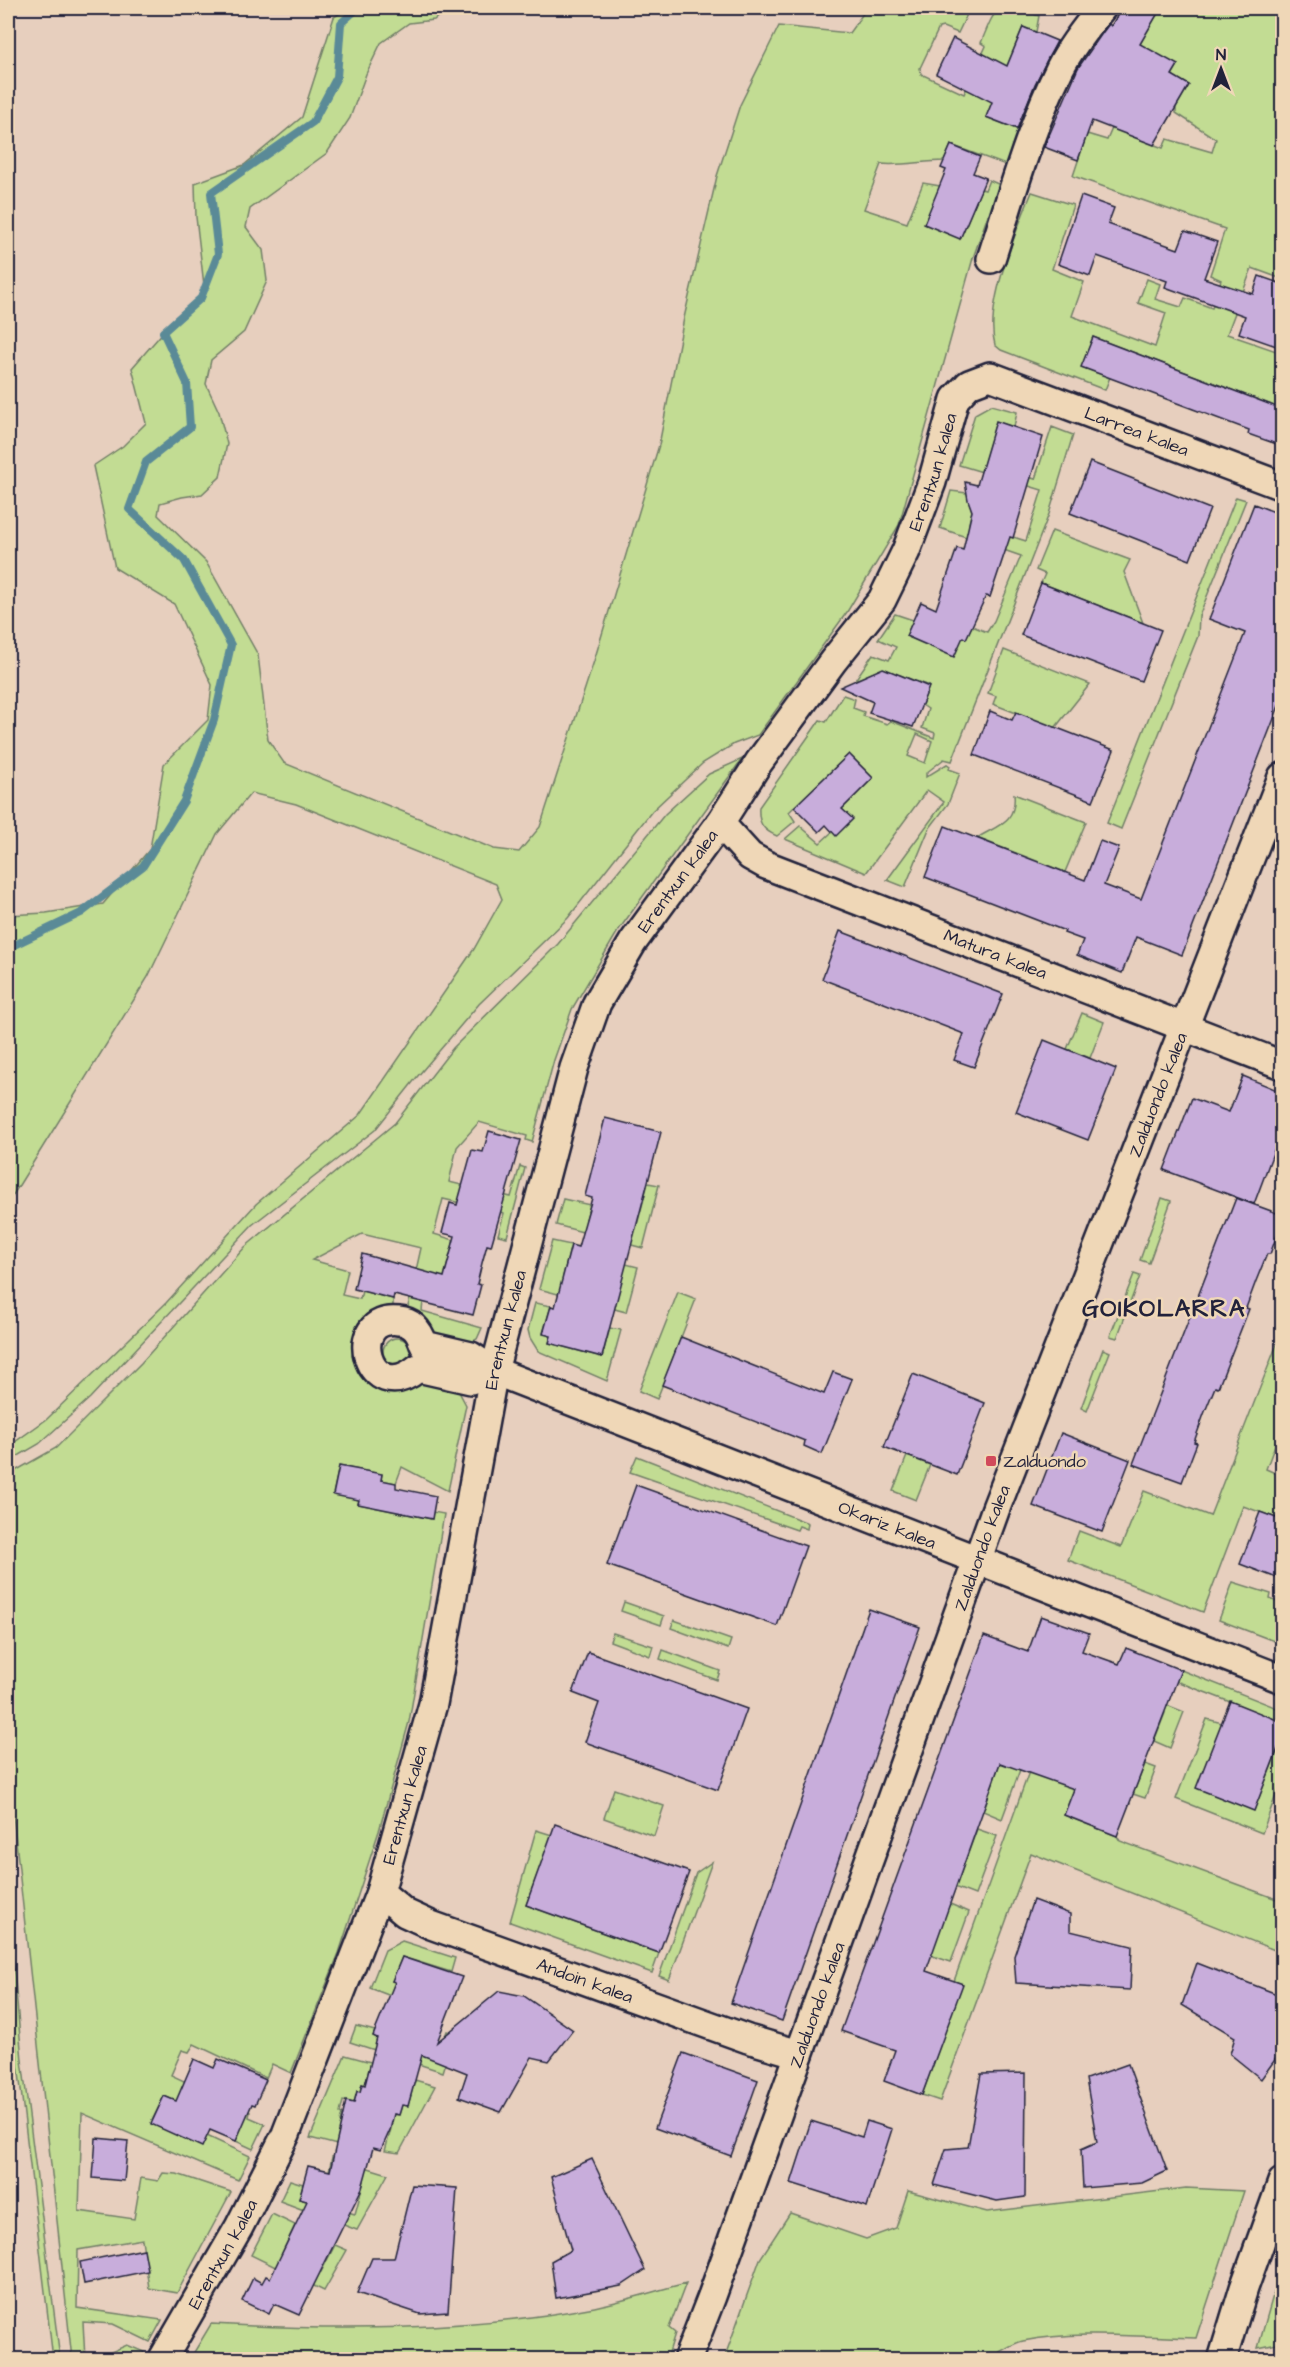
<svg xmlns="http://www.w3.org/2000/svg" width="1290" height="2367" viewBox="0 0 1290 2367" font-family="'Architects Daughter',sans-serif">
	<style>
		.green { fill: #c2dc93; stroke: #727f67; stroke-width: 1.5; fill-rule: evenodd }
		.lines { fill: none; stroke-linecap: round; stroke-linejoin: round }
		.stream { stroke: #5a8a97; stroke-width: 8 }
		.building { fill: #c8addb; stroke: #22223b; stroke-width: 1.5 }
		.street-casing { stroke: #22223b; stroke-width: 32 }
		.street { stroke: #efd7b7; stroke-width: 27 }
		.poi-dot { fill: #d1495b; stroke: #efd7b7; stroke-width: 2 }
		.labels { text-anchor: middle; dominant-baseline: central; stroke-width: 5; stroke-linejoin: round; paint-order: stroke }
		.street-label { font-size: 18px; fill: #22223b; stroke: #efd7b7 }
		.poi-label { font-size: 18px; fill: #22223b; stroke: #efd7b7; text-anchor: start }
		.district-label { font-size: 24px; font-weight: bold; letter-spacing: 1.5px; fill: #22223b; stroke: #efd7b7 }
	</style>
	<rect width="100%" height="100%" fill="#e7cfbe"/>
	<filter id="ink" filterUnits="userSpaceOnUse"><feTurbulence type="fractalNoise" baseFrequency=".0167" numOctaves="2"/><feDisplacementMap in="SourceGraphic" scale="12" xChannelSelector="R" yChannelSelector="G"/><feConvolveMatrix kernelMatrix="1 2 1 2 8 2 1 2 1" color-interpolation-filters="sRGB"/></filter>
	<g filter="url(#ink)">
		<g class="green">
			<path d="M348 8H447L434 20 409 23 381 43 366 74 350 118 327 153 250 209 246 227 263 250 267 281 244 332 211 360 206 384 219 412 227 444 220 477 202 494 182 497 160 503 158 515 206 562 258 655 268 740 284 763 494 849 519 852 540 827 594 661 659 445 684 318 717 176 740 105 779 26 849 33 867 8H970L958 33 943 27 939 28 920 68 921 74 964 94 986 46 981 43C997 3 997 1 1039 16L1036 32 1023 27 986 117 1019 130 1026 114 1014 168 951 145 944 161C923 161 902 166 881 164L864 209 907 223 923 183 940 186 960 239 981 189 985 190 989 180 1007 188 996 217 988 215 973 258 899 525 847 612 758 735 734 744 703 763 652 811 568 918 479 1004 417 1077 375 1130 252 1225 90 1398 39 1444 8 1462V1447L47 1419 166 1303 256 1204 360 1115 474 949 502 899 496 884 296 804 251 793 217 834 148 977 8 1203V915L46 913 103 904 150 849 164 764 208 720 212 685 174 604 115 568 93 466 123 446 146 423 132 368 165 330 205 294 196 217 195 183 244 165 302 117 334 17Z"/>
			<path d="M1158 8H1282V279L1252 268 1227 334 1282 353V409L1093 337 1082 367 1110 377 1105 390 1001 350 995 345C984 306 1017 229 1032 192L1073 205 1052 269 1084 282 1072 316 1155 347 1166 313 1138 303 1147 279 1160 284 1155 299 1181 307 1185 298 1212 308 1221 280 1210 275 1225 229 1073 176 1087 134 1107 140 1116 119 1134 137 1163 148 1167 139 1212 152 1216 139 1176 113V107L1189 85 1172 75 1178 65 1134 54 1160 9Z"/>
			<path d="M991 405 1017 412 1014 427 996 422 984 463 1035 479 1052 427 1073 435 1049 514 952 761 944 759 926 773V777L947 764 950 766 949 769 960 773 948 804 929 829 905 887 887 880 944 802 927 790 866 873 785 839 800 826 820 843 832 832 852 819 842 809 873 778 849 754 789 812 795 821 777 836C762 830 758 822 759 807L820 720 826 722 843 695 855 699 853 708 864 712 863 716 887 724 891 721 934 738 935 733 922 728 928 709 922 705 929 686 900 675 895 687 877 671 855 680 873 654 889 660 896 647 878 639 895 614 913 620 906 636 966 638 972 626 987 632 994 621 1021 556 940 528 951 491 967 493 972 511 969 523 1026 541 1042 490 959 465 975 414ZM917 734 932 741 925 763 908 756Z"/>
			<polygon points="1236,497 1246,500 1199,616 1198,636 1121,829 1107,823"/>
			<polygon points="1052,531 1130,560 1124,572 1143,623 1041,583 1045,574 1036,570"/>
			<polygon points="1004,650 1090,684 1055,728 993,704 996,696 988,693"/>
			<polygon points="742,759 618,931 572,1009 554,1060 532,1142 526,1140 527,1136 479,1122 457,1147 449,1182 511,1197 520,1166 525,1168 507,1237 498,1235 504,1213 443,1199 434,1234 454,1240 444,1277 423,1302 422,1311 482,1328 477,1339 470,1343 437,1339 407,1311 421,1248 362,1234 312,1260 348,1270 342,1295 360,1299 362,1291 393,1299 393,1310 357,1364 366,1380 383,1390 403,1389 425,1381 458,1390 466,1405 448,1491 402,1467 396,1483 381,1480 382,1474 339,1466 333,1494 359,1500 358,1504 431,1519 433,1512 444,1514 409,1722 379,1831 339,1953 291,2073 272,2064 266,2078 194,2044 189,2052 182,2050 171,2075 250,2112 249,2117 265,2124 253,2149 236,2141 240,2130 164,2096 151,2123 207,2136 250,2156 238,2180 82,2113 79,2211 134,2219 141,2178 158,2181 163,2173 177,2174 231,2192 177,2293 149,2288 142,2239 78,2250 77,2308 162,2320 150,2342 113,2324 83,2322 85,2359 72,2359 14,1823 8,1786 8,1475 56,1448 141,1363 245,1247 395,1123 453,1048 558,944 665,814 709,774"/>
			<path d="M1014 794 1086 822 1065 872 977 838C998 825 1017 822 1014 794Z"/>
			<polygon points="1082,1013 1104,1022 1090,1058 1067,1049"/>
			<polygon points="648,1183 659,1185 643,1248 556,1225 563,1199 590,1205 586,1219 636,1229"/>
			<polygon points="1162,1198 1171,1201 1149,1263 1140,1260"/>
			<polygon points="552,1241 571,1245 563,1276 626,1264 638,1267 626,1312 539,1289"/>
			<polygon points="1134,1274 1140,1276 1117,1338 1110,1336"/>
			<polygon points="678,1292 696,1299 657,1399 639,1391"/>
			<polygon points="535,1303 551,1306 543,1333 551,1336 549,1343 602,1357 610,1328 621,1330 607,1381 538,1351 530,1338 528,1330"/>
			<polygon points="1282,1331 1282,1426 1266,1469 1282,1476 1282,1520 1243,1506 1203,1612 1068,1560 1079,1531 1121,1547 1144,1491 1210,1516"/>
			<circle cx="397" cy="1352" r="14"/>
			<polygon points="1103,1349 1110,1352 1087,1411 1081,1408"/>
			<polygon points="637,1456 808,1523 807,1529 799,1526 797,1530 630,1472"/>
			<polygon points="907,1456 930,1465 916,1500 893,1491"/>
			<polygon points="1233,1582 1271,1594 1270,1599 1282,1604 1282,1644 1219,1620"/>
			<polygon points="624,1602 664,1616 661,1625 621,1611"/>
			<polygon points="674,1620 731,1640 728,1649 671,1628"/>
			<polygon points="613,1633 653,1646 650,1656 610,1641"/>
			<polygon points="663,1650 720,1671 717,1680 660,1659"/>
			<polygon points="1181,1670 1282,1710 1282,1722 1176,1681"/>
			<polygon points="1112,1683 1184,1712 1170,1748 1154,1741 1165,1713 1112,1692 1064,1815 1117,1836 1120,1841 1282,1901 1282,1953 1031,1853 940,2101 922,2095 962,1984 954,1981 1035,1755"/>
			<polygon points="1207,1719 1222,1723 1197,1788 1254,1810 1277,1752 1282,1755 1282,1779 1262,1833 1176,1799"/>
			<polygon points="1033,1734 1002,1819 976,1808 985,1806 1002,1757"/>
			<polygon points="1145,1764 1156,1768 1145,1798 1133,1794"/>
			<polygon points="614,1789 664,1806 654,1836 604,1818"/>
			<polygon points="977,1829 997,1836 975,1895 949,1885 957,1883"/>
			<polygon points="536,1830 552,1835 526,1905 659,1953 652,1973 510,1922"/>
			<polygon points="712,1862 669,1980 659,1976 696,1873"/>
			<polygon points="8,1900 22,2060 60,2359 53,2359 8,1980"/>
			<polygon points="950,1904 969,1912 951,1962 924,1953"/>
			<polygon points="402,1941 455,1958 451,1972 402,1957 392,1981 440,2000 435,2013 370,1988 385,1950"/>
			<polygon points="356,2026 375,2031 373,2036 436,2060 447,2031 455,2034 443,2072 350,2042"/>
			<polygon points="345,2055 389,2067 388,2073 369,2069 365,2085 362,2084 360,2092 357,2092 354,2103 343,2101 340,2113 342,2114 340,2122 364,2152 310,2138"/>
			<polygon points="415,2080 435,2086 399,2153 385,2151 392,2125 386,2123 388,2113 399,2115 402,2105 408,2106"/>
			<polygon points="332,2157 388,2174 357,2230 280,2201 290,2180 303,2184 299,2199 355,2214 364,2181 329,2171"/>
			<path d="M1186 2188 1244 2191 1196 2338C1141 2337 1078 2330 1023 2341 1009 2344 997 2356 981 2360L724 2359 760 2259 790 2213 866 2239 896 2228 908 2191 987 2212Z"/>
			<polygon points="272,2214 295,2225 282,2253 321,2272 335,2245 347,2250 324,2291 251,2255"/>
			<polygon points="1282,2264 1282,2343 1258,2348"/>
			<path d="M686 2283 669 2328 675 2333 667 2359H190L211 2324C337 2331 465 2331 589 2308 622 2302 654 2291 686 2283Z"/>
			<polygon points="127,2345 144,2352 140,2359 107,2359 111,2352"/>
		</g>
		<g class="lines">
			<polyline class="stream" points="8,948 81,913 143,866 184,801 214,720 231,645 184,560 129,509 146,462 190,427 187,383 163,332 201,298 218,254 211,193 313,122 337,77 341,23 358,8"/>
		</g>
		<g class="building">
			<polygon points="1122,8 1161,8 1140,44 1178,65 1172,75 1189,85 1154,145 1092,121 1078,160 1044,147 1078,68 1103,32 1109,24 1111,26"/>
			<polygon points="1023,27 1057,41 1035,84 1017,129 986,117 992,102 936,74 953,38 1007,66"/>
			<polygon points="951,145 980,157 973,173 986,178 960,239 924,224 946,170 941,168"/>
			<polygon points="1081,196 1114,208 1108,224 1178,249 1185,231 1217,242 1204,278 1253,294 1259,276 1282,284 1282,348 1239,333 1245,316 1165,287 1167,281 1097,256 1090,276 1058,264"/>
			<polygon points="1093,337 1282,409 1282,446 1248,434 1249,430 1081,367"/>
			<polygon points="996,421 1043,437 1013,538 1010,537 990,597 986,596 966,639 963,637 954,657 906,636 921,602 936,609 957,548 963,550 972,511 968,500 965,482 977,485"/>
			<polygon points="1090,462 1210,509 1190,560 1070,513"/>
			<polygon points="1254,504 1282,515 1282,698 1182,955 1136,937 1122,973 1077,955 1083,940 1064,933 1065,931 925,877 945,826 1085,880 1100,841 1119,848 1104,885 1141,899 1245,633 1209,619"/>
			<polygon points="1041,583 1161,630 1141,681 1021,635"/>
			<polygon points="883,668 929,687 913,727 869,713 873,702 840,687"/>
			<polygon points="990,711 1012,720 1016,712 1114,750 1093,801 974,755"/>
			<polygon points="849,754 873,778 842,809 853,819 836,836 826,825 819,832 794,807"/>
			<polygon points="840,931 1003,994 974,1067 954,1060 964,1034 822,979"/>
			<polygon points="1044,1040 1116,1069 1088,1140 1016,1112"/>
			<polygon points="1243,1076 1282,1092 1282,1129 1254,1204 1164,1170 1192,1098 1229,1112"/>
			<polygon points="605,1118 661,1132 602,1357 549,1343 551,1336 543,1334 551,1306 555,1307 571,1245 578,1247 592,1198 585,1196"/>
			<polygon points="489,1131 521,1140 491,1246 487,1245 482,1263 477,1284 481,1285 473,1315 394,1295 393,1299 354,1289 362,1254 444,1277 455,1236 442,1233 450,1203 457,1205 472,1150 483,1152"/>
			<polygon points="1236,1198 1282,1215 1282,1222 1270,1254 1267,1254 1256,1281 1246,1308 1249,1309 1218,1388 1215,1387 1204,1414 1194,1442 1197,1443 1182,1482 1133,1464"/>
			<polygon points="681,1337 824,1394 833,1372 852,1379 822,1454 804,1446 805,1441 662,1385"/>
			<polygon points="913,1374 985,1403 957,1475 884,1447"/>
			<polygon points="1061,1433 1130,1460 1102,1532 1033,1506"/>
			<polygon points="339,1466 382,1474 381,1480 396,1483 396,1488 436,1496 432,1519 358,1504 359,1500 333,1495"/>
			<polygon points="636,1485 806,1546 777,1626 607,1565"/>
			<polygon points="1260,1512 1282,1520 1282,1580 1240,1564"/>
			<polygon points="869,1609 920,1627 782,2021 731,2003"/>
			<polygon points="1041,1616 1089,1633 1082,1651 1119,1664 1126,1648 1181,1670 1117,1836 1064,1815 1074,1789 1000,1763 926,1971 963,1984 922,2095 884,2081 895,2050 841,2031 984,1636 1028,1652"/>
			<polygon points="588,1652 747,1709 718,1790 585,1742 599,1703 573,1693"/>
			<polygon points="1230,1701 1282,1722 1282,1738 1254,1811 1196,1788"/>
			<polygon points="555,1824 689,1872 659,1953 526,1905"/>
			<polygon points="1033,1900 1070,1914 1070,1931 1132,1946 1130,1990 1016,1983 1014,1956"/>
			<polygon points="402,1957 462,1977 437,2042 499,1991 524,1996 573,2030 549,2061 532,2057 501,2112 459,2097 467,2073 422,2055 408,2106 402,2105 399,2115 394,2114 390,2130 381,2150 373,2148 362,2188 299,2315 274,2304 269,2314 242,2301 253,2278 262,2283 266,2276 270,2278 307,2201 299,2199 308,2166 330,2171 346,2101 354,2103 357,2091 360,2092 362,2084 365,2085 377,2038 373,2036 395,1982 392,1981"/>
			<polygon points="1197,1963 1282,1996 1282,2050 1261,2079 1230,2054 1235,2037 1182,2005"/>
			<polygon points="683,2053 758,2080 731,2156 655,2128"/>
			<polygon points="194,2059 214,2068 218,2059 266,2080 255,2105 252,2104 236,2141 210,2130 202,2147 151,2124 164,2096 176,2101"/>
			<polygon points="1128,2064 1167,2171 1142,2183 1083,2188 1081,2149 1097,2142 1086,2079"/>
			<polygon points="1026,2073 1025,2197 997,2201 934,2185 946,2149 968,2147 981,2074"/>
			<polygon points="811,2121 862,2137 867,2121 892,2129 867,2207 791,2183"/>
			<polygon points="96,2138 128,2141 124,2181 93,2178"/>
			<polygon points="592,2159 645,2270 621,2286 556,2298 551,2261 571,2250 551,2177"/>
			<polygon points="412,2185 457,2188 448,2312 420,2314 357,2293 372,2258 394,2258"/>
			<polygon points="144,2249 148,2271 84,2284 80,2262"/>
		</g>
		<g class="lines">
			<defs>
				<g id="street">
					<path d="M991 259C1011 197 1031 126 1060 68 1071 46 1087 26 1102 8"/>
					<path id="s1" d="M720 823 750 856 766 865 1282 1065"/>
					<path id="s2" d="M494 1371 471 1380 418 1368C367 1410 343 1314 399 1321 414 1322 420 1333 424 1345L471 1356 494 1371 1282 1679"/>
					<path id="s3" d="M380 1892 405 1913 431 1925 748 2039 799 2054"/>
					<path id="s4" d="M162 2360 239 2227 286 2134 380 1892 433 1704 494 1371 574 1068 597 1003 633 942 720 823 759 762 833 661 882 600 906 551 932 482 955 399 969 384 990 376 1282 486"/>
					<path id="s5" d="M687 2360 712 2296 996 1508 1282 777"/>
					<polyline points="1222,2360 1244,2288 1282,2182"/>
				</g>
			</defs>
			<use href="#street" class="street-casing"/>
			<use href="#street" class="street"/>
		</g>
	</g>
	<rect class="poi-dot" x="985" y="1455" width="12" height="12" rx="3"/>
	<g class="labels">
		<g class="street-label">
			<text stroke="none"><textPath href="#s4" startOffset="2342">Larrea kalea</textPath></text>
			<text stroke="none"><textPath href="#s4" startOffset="2066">Erentxun kalea</textPath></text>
			<text stroke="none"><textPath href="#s4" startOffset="1580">Erentxun kalea</textPath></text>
			<text stroke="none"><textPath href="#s1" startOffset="309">Matura kalea</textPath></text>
			<text stroke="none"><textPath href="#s5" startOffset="1350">Zalduondo kalea</textPath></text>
			<text stroke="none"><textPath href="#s4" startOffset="1094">Erentxun kalea</textPath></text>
			<text stroke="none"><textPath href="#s2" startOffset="735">Okariz kalea</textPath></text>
			<text stroke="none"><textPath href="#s5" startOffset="864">Zalduondo kalea</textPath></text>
			<text stroke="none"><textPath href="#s4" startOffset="608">Erentxun kalea</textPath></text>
			<text stroke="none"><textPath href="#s3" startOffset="225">Andoin kalea</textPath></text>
			<text stroke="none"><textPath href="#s5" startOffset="378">Zalduondo kalea</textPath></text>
			<text stroke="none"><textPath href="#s4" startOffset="122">Erentxun kalea</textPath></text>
		</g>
		<g class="poi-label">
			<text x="1003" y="1461">Zalduondo</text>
		</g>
		<g class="district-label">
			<text x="1164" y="1309">GOIKOLARRA</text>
		</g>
	</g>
	<rect width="1290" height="2367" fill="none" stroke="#efd7b7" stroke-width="30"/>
	<rect x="15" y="15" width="1260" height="2337" fill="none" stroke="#22223b" stroke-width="2" filter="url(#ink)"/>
	<g transform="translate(1221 69)" stroke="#efd7b7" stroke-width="4.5" paint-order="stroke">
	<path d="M0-4.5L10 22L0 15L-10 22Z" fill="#22223b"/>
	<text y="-9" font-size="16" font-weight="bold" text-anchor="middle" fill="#22223b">N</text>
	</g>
</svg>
